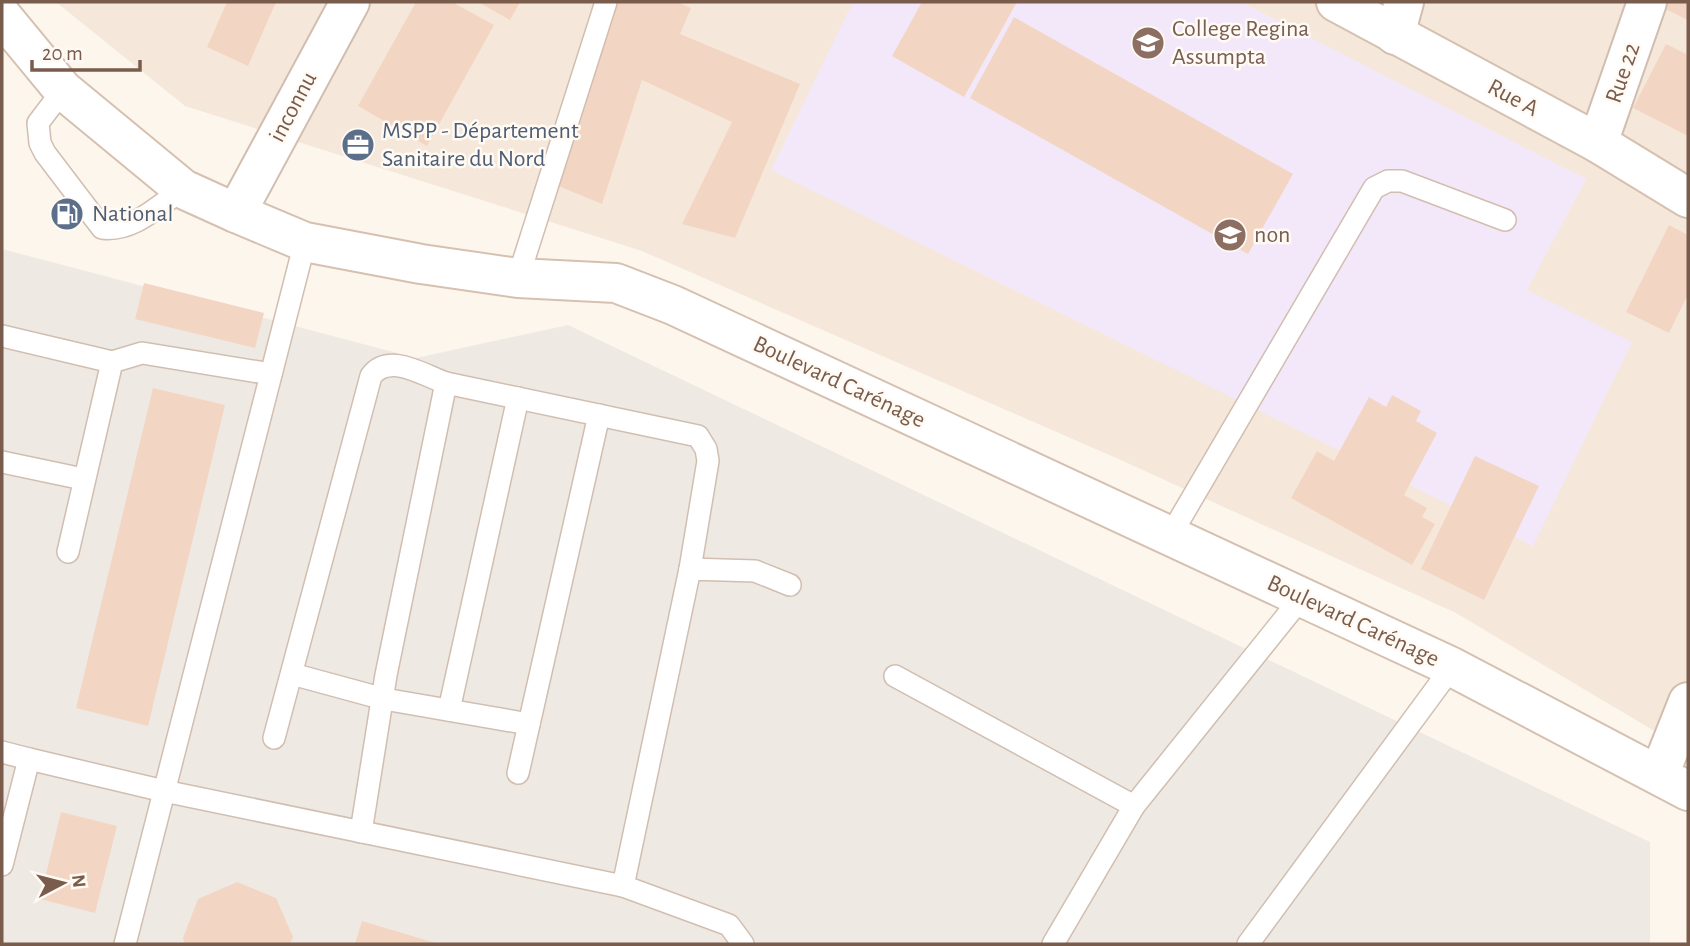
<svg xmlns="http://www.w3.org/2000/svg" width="1690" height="946" viewBox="0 0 1690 946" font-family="'Alegreya Sans',sans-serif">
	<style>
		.residential { fill: #f5e8da }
		.industrial { fill: #efe9e4 }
		.education { fill: #f3e8fa }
		.building { fill: #f3d5c3 }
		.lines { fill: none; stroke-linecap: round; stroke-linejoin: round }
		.lane-casing { stroke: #d1beb0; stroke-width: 24 }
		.street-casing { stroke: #d1beb0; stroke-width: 42 }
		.secondary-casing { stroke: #d6c0b0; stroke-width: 42 }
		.lane { stroke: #fff; stroke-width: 21 }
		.street { stroke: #fff; stroke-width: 38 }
		.secondary { stroke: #fff; stroke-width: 38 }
		.labels { text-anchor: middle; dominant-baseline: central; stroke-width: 5; stroke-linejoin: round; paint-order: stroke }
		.education-label { font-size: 24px; fill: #785e54; stroke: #fffaf3; text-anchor: start }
		.street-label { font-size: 24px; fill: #7a5c4d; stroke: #fffaf3 }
		.service-label { font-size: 24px; fill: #4e5e75; stroke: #fffaf3; text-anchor: start }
	</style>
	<rect width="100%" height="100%" fill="#fdf6ec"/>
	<polygon class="residential" points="56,2 1688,2 1688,751 1456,613 1123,461 642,251 185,106"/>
	<polygon class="industrial" points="2,249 416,358 568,325 1650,842 1650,944 2,944"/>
	<polygon class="education" points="853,2 1241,2 1586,179 1527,290 1632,342 1533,546 771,170"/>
	<g class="building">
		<polygon points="227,2 276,2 248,66 207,47"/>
		<polygon points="416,2 452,2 494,25 427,146 358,106"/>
		<polygon points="478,2 520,2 510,20"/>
		<polygon points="610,2 677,2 691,8 680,34 800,84 735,238 682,224 732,122 642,80 602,204 551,183"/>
		<polygon points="922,2 1017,2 964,97 892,56"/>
		<polygon points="1651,2 1688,2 1688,20"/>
		<polygon points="1014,17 1293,174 1248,254 970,98"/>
		<polygon points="1666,44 1688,55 1688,136 1633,108"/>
		<polygon points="1669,225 1688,235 1688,294 1669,333 1626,312"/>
		<polygon points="144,283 264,313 255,348 135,319"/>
		<polygon points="153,388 225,405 148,726 76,708"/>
		<polygon points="1392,395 1421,411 1416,421 1437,433 1404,495 1427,508 1422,517 1435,524 1412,565 1291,498 1317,451 1334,461 1369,397 1386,407"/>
		<polygon points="1475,456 1539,486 1484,600 1421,569"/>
		<polygon points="61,812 117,826 95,913 40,899"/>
		<polygon points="237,882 276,898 293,937 290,944 185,944 183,938 198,899"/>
		<polygon points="362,921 439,944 355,944"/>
	</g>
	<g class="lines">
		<defs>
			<g id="lane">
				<path d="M63 90 38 123 40 143 45 153 102 228C133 232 158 206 183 189"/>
				<polyline points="518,278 606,2"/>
				<polyline points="2,336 112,362"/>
				<polyline points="2,462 83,479"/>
				<polyline points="1170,536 1374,188 1388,181 1402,181 1505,220"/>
				<polyline points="68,552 112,362 142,353 271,374"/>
				<polyline points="292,674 384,699 529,724"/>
				<polyline points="895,676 1134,806"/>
				<polyline points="449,710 518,398"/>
				<path d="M274 738 371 376C389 352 423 375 446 383"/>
				<polyline points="2,752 29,759"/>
				<polyline points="518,773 599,415"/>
				<polyline points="361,832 386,675 446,383 698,436 706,449 708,461 690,569"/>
				<polyline points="2,865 29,759 164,791 623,886 729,925 743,944"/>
				<polyline points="623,886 690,569 755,571 790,585"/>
				<polyline points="125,944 305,242"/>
				<polyline points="1053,944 1134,806 1302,597"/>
				<polyline points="1248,944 1452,667"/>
			</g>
			<g id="street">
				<polyline points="1395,35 1404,2"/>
				<polyline points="1598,143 1647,2"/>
				<polyline points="236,213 350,2"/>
				<polyline points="1659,775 1688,702"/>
			</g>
			<g id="secondary">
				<polyline points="1336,2 1598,143 1688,198"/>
				<polyline points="2,16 63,90 183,189 236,213 305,242 421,264 518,278 616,283 673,305 1452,667 1688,791"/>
			</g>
		</defs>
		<use href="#lane" class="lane-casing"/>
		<use href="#street" class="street-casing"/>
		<use href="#secondary" class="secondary-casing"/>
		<use href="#lane" class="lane"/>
		<use href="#street" class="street"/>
		<use href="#secondary" class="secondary"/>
	</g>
	<defs>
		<symbol id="university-disc" viewBox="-11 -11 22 22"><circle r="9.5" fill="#8d6e63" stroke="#fffaf3"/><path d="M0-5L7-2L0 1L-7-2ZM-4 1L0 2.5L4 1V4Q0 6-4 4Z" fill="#fff"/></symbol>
		<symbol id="office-disc" viewBox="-11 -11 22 22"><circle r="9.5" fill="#5c6f8a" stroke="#fffaf3"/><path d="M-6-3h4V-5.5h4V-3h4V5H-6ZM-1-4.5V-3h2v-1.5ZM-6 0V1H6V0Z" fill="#fff"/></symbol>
		<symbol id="fuel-disc" viewBox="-11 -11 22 22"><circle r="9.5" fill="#5c6f8a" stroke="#fffaf3"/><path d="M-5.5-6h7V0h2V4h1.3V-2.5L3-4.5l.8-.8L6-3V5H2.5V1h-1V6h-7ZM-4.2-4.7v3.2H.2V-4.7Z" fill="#fff"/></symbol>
	</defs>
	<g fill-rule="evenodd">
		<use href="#university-disc" x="1129" y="24" width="38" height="38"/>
		<use href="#office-disc" x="339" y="126" width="38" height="38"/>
		<use href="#fuel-disc" x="48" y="195" width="38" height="38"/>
		<use href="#university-disc" x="1211" y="216" width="38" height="38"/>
	</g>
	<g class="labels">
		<g class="education-label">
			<text x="1172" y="29">College Regina<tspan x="1172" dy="28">Assumpta</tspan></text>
			<text x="1254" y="235">non</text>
		</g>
		<g class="street-label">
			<text transform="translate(1623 73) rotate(-71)">Rue 22</text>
			<text transform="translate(1513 98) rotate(28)">Rue A</text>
			<text transform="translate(293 107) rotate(-62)">inconnu</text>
			<text transform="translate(839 382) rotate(25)">Boulevard Carénage</text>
			<text transform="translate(1353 621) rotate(25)">Boulevard Carénage</text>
		</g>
		<g class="service-label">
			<text x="382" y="131">MSPP - Département<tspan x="382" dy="28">Sanitaire du Nord</tspan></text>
			<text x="92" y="214">National</text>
		</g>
	</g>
	<rect width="1690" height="946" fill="none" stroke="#7a5c4d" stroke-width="7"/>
	<g transform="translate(63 883) rotate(83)" stroke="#fffaf3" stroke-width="5" paint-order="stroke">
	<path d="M0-5L12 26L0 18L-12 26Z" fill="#7a5c4d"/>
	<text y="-10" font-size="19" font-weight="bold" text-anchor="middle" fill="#7a5c4d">N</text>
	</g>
	<path d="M32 60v10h108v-10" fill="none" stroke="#7a5c4d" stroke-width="3.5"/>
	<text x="42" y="60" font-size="21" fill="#7a5c4d" stroke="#fffaf3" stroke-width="5" paint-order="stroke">20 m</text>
</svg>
